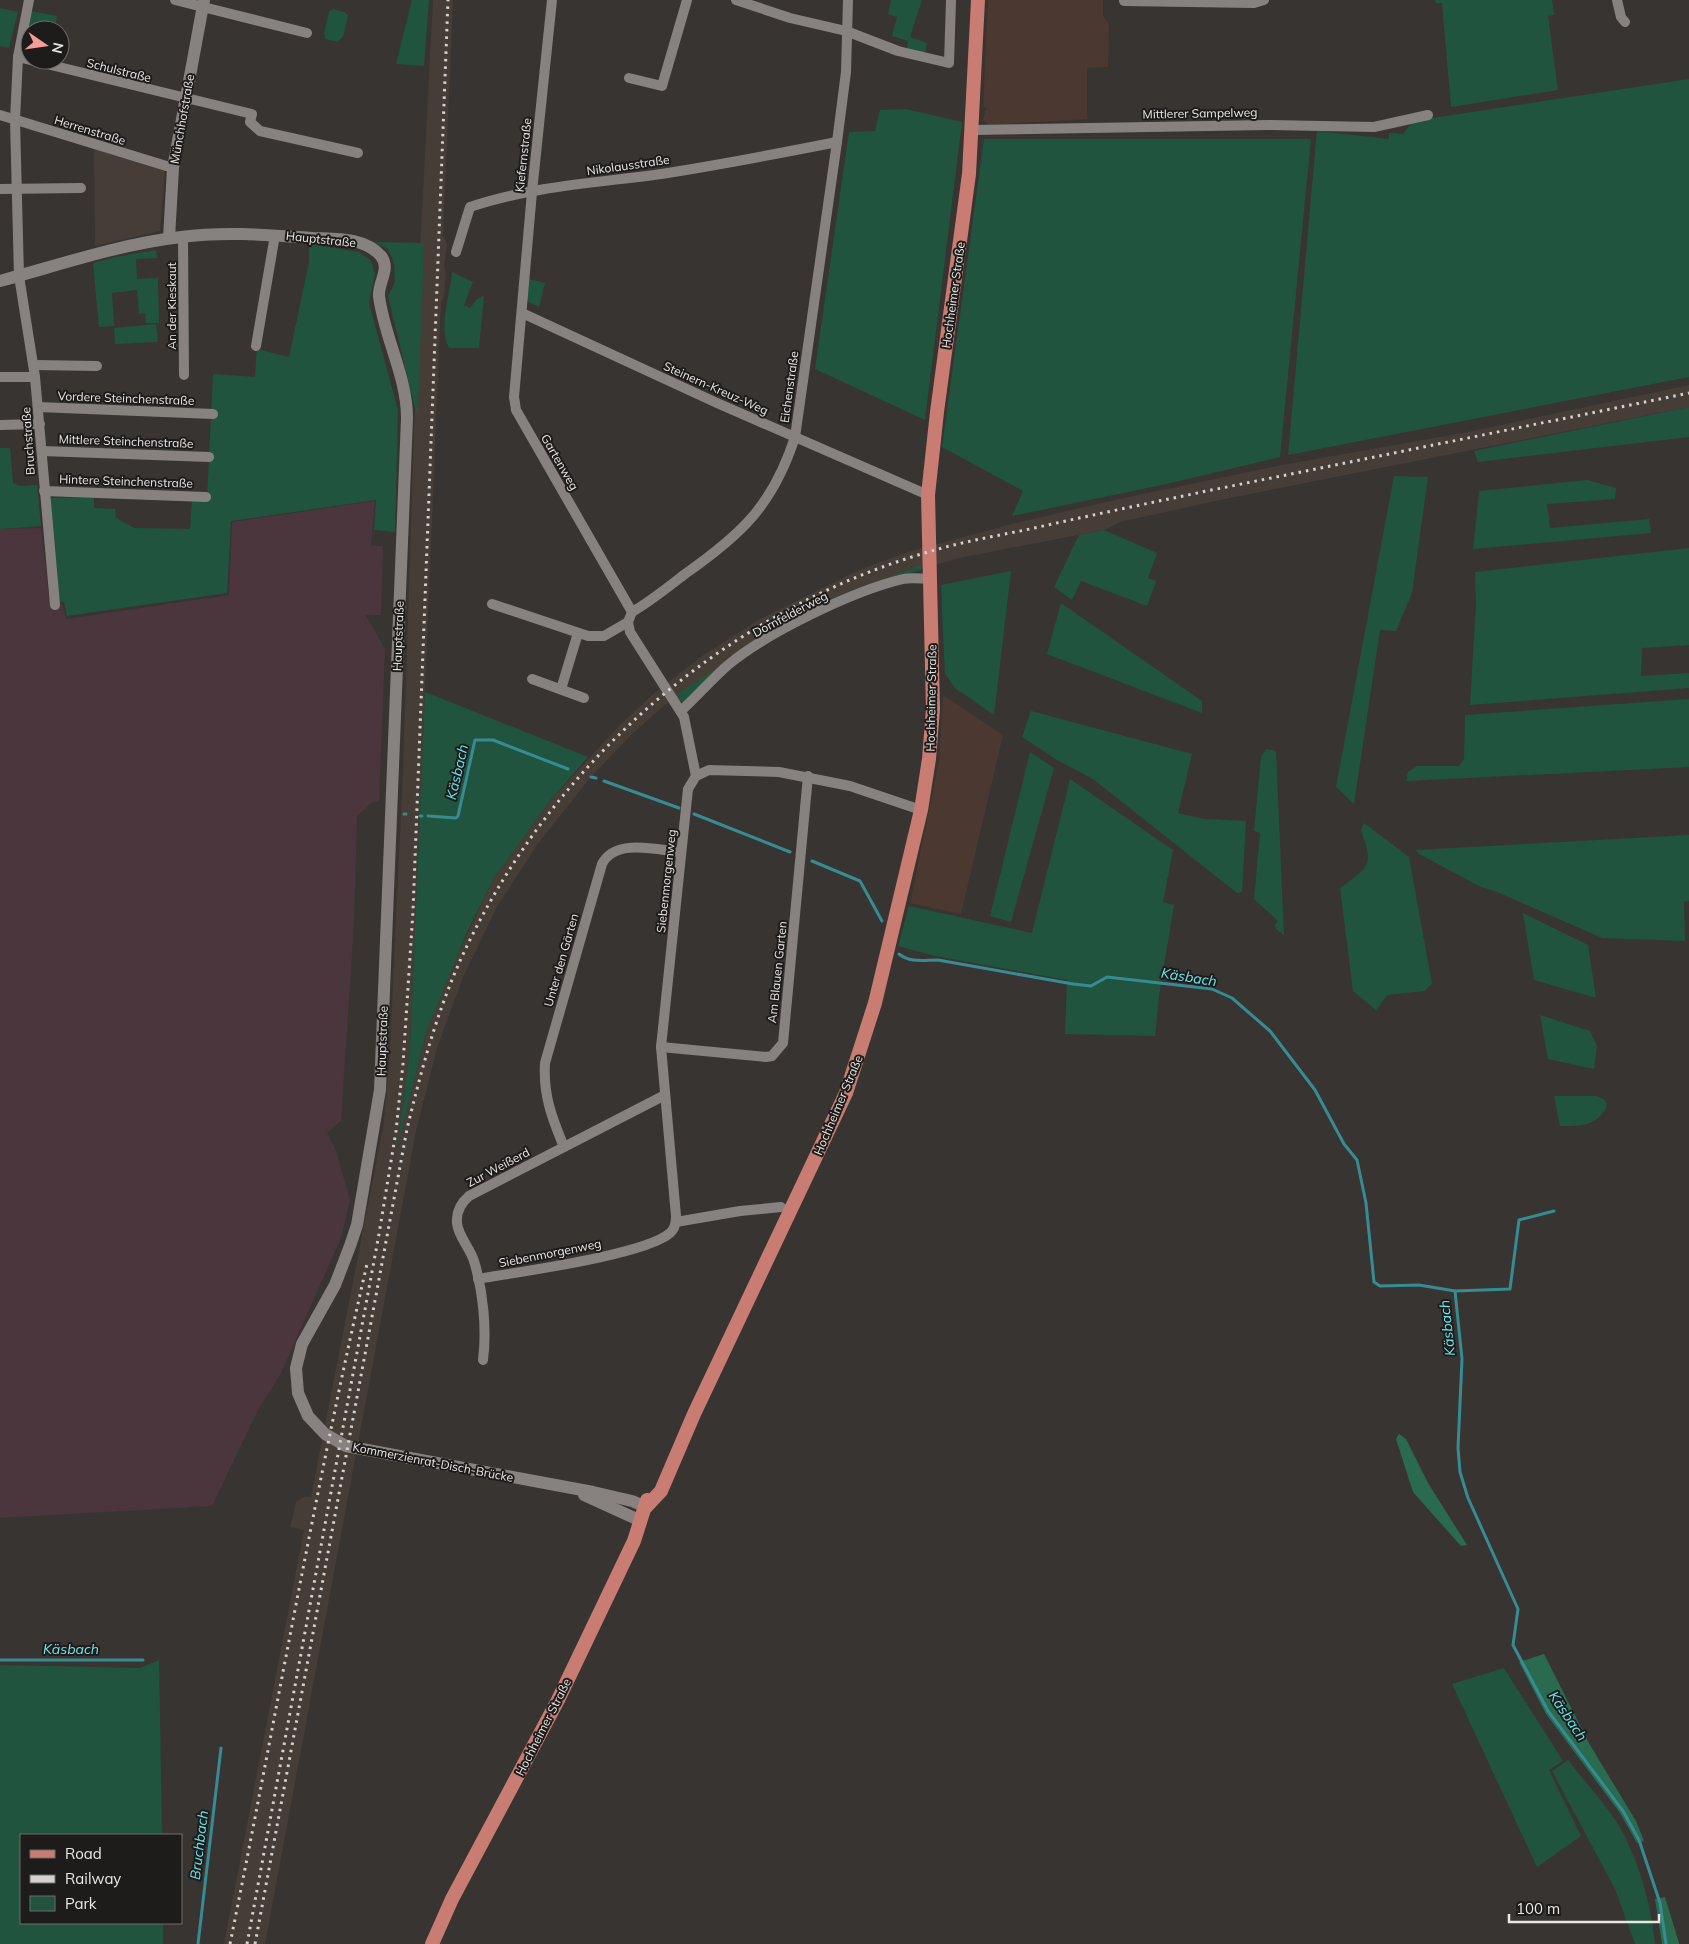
<svg xmlns="http://www.w3.org/2000/svg" width="1689" height="1944" viewBox="0 0 1689 1944" font-family="Mulish,sans-serif">
	<style>
		.commercial { fill: #4b3831 }
		.industrial { fill: #4a363c }
		.built { fill: #463d36 }
		.green { fill: #21543e }
		.forest { fill: #2a6b4f }
		.lines { fill: none; stroke-linecap: round; stroke-linejoin: round }
		.stream { stroke: #368c92; stroke-width: 3 }
		.minor { stroke: #87827f; stroke-width: 10 }
		.tertiary { stroke: #87827f; stroke-width: 12 }
		.primary { stroke: #c87c72; stroke-width: 14 }
		.rail { stroke: #d5d1cf; stroke-width: 3; stroke-dasharray: 2.5 5; stroke-linecap: butt }
		.labels { text-anchor: middle; dominant-baseline: central; stroke-width: 4; stroke-linejoin: round; paint-order: stroke }
		.street-label { font-size: 12px; fill: #e9e6e4; stroke: #1e1c1b }
		.water-label { font-size: 14px; font-style: italic; fill: #6ae6ef; stroke: #1e1c1b }
	</style>
	<rect width="100%" height="100%" fill="#383431"/>
	<g class="commercial">
		<polygon points="988,0 1103,0 1103,16 1109,24 1108,67 1087,68 1087,119 989,125 983,120 986,108 983,107"/>
		<polygon points="943,695 1003,735 961,914 910,903 939,761"/>
	</g>
	<polygon class="industrial" points="375,501 371,546 383,546 381,615 366,615 385,649 379,802 373,802 357,816 354,923 341,1121 327,1133 336,1151 350,1200 341,1238 281,1373 257,1412 212,1506 0,1518 0,529 41,528 50,606 62,604 66,619 229,595 232,522"/>
	<g class="built">
		<polygon points="433,0 453,0 443,235 447,244 444,265 446,274 444,295 441,303 410,1049 398,1143 426,1033 451,968 494,878 549,802 618,727 652,695 702,656 760,619 859,570 908,552 1012,524 1119,499 1282,465 1468,432 1689,385 1689,407 1220,500 1120,522 1104,530 959,558 894,577 777,630 681,703 675,696 631,735 590,778 537,845 497,907 464,975 437,1048 416,1131 265,1944 224,1944 304,1530 290,1527 296,1502 304,1497 311,1497 383,1128 389,1069 403,770 420,249"/>
		<polygon points="94,149 165,169 160,231 95,246"/>
	</g>
	<g class="green">
		<polygon points="412,0 429,0 424,66 396,64"/>
		<polygon points="891,0 922,0 910,37 927,43 925,53 907,49 908,41 892,36 897,17 888,14"/>
		<polygon points="1435,0 1552,0 1554,15 1548,16 1558,90 1451,107 1442,3 1436,3"/>
		<polygon points="0,8 18,12 9,48 0,46"/>
		<polygon points="333,9 344,12 348,16 343,37 337,42 326,39 324,33 329,12"/>
		<polygon points="32,11 57,16 54,30 30,30 30,54 24,52"/>
		<polygon points="1689,79 1689,377 1288,455 1317,131 1389,139 1389,133 1403,134 1413,121"/>
		<polygon points="906,109 962,122 925,420 815,369 849,132 875,131 880,110"/>
		<polygon points="984,139 1311,139 1280,457 1162,485 1012,516 1023,491 942,447"/>
		<polygon points="374,242 424,243 418,414 415,408 388,296 395,282 394,263 388,249"/>
		<polygon points="309,244 359,252 371,261 375,274 369,303 398,410 395,532 374,530 376,500 231,521 227,593 67,616 64,602 58,602 48,498 94,497 94,508 115,509 116,518 134,528 190,529 192,500 207,500 213,374 255,377 257,349 289,357 309,262"/>
		<polygon points="156,250 157,258 136,259 137,279 158,278 159,323 146,323 145,313 139,314 137,290 112,293 114,326 99,327 93,263 115,257"/>
		<path d="M452 272 473 282 464 305 470 308 476 300 484 296 479 348H449C438 326 450 296 452 272Z"/>
		<polygon points="529,279 545,283 539,307 527,301"/>
		<polygon points="156,324 158,342 115,344 114,328"/>
		<polygon points="1689,407 1689,437 1478,462 1474,451"/>
		<polygon points="0,448 10,448 13,483 21,486 37,485 41,526 0,529"/>
		<polygon points="1394,476 1428,477 1412,593 1396,631 1380,630 1354,804 1336,787"/>
		<polygon points="1587,480 1616,488 1615,499 1547,504 1550,528 1649,519 1651,533 1473,549 1479,491"/>
		<polygon points="1104,530 1157,553 1148,578 1156,581 1147,606 1081,581 1072,600 1054,587 1079,535"/>
		<polygon points="1689,548 1689,645 1642,648 1641,676 1689,673 1689,688 1470,705 1476,604 1475,572"/>
		<polygon points="921,565 921,570 894,577 777,630 685,703 675,696 777,628 835,597"/>
		<polygon points="1011,571 994,715 955,688 945,674 941,585"/>
		<polygon points="1061,603 1202,701 1202,713 1047,654"/>
		<polygon points="425,692 588,757 549,802 494,878 466,934 426,1033 397,1149 410,1049"/>
		<polygon points="1689,699 1689,767 1406,781 1408,772 1417,766 1459,766 1464,759 1465,715"/>
		<polygon points="1031,711 1192,754 1178,813 1204,819 1246,821 1242,892 1237,893 1093,779 1057,760 1022,737"/>
		<polygon points="1266,749 1276,751 1284,936 1274,926 1278,921 1254,899 1260,833 1254,831 1261,757"/>
		<polygon points="1030,752 1054,768 1011,922 990,916"/>
		<polygon points="1070,779 1173,850 1163,902 1174,905 1159,996 1155,1036 1065,1034 1067,980 935,956 898,946 909,906 1032,933"/>
		<path d="M1364 823 1409 857 1432 984 1424 991 1387 995 1376 1010 1353 991 1340 888C1368 867 1375 866 1361 831Z"/>
		<polygon points="1689,835 1689,901 1684,902 1685,941 1602,938 1497,892 1479,886 1419,854 1416,850"/>
		<polygon points="1523,913 1588,945 1596,998 1534,980"/>
		<polygon points="1540,1015 1590,1031 1597,1046 1594,1069 1548,1059"/>
		<path d="M1596 1096 1605 1100 1607 1106C1596 1127 1581 1126 1560 1126L1554 1096Z"/>
		<polygon points="159,1660 162,1835 21,1835 21,1923 163,1923 163,1944 0,1944 0,1665 140,1668"/>
		<polygon points="1504,1668 1563,1761 1549,1770 1581,1836 1537,1867 1452,1684"/>
		<path d="M1568 1760C1583 1780 1611 1810 1622 1831 1640 1866 1651 1904 1655 1944H1635L1615 1889 1552 1771Z"/>
	</g>
	<g class="forest">
		<polygon points="1399,1434 1406,1439 1428,1483 1467,1545 1461,1546 1413,1492 1396,1439"/>
		<polygon points="1544,1654 1590,1745 1636,1821 1644,1841 1637,1843 1620,1813 1546,1714 1519,1662"/>
		<polygon points="1665,1897 1679,1943 1679,1944 1662,1944 1655,1899"/>
	</g>
	<g class="lines">
		<g class="stream">
			<polyline points="591,777 596,778"/>
			<polyline points="604,781 679,808"/>
			<polyline points="404,814 406,814"/>
			<polyline points="694,814 790,852"/>
			<polyline points="420,816 422,816"/>
			<polyline points="428,816 456,818 458,816 475,740 493,740 568,769"/>
			<polyline points="812,861 860,881 882,921"/>
			<path d="M899 954C910 963 924 960 938 960L1073 984 1091 986 1107 977 1212 989 1232 998 1270 1031 1315 1090 1344 1144 1357 1160 1366 1203 1374 1282 1380 1286 1419 1285 1455 1291 1462 1359 1458 1448 1460 1472 1468 1498 1518 1609 1513 1645 1548 1711 1623 1811 1639 1840 1660 1903 1666 1944"/>
			<polyline points="1455,1291 1510,1289 1519,1220 1554,1211"/>
			<polyline points="0,1660 143,1660"/>
			<polyline points="198,1944 221,1748"/>
		</g>
		<g class="minor">
			<polyline points="29,0 18,57 15,120 19,276 35,377 55,605"/>
			<polyline points="175,0 307,33"/>
			<polyline points="552,0 532,192 514,397 516,410 632,612"/>
			<polyline points="736,0 790,18 846,31 898,51 949,63 951,0"/>
			<polyline points="1617,0 1621,17 1625,22"/>
			<polyline points="1124,1 1254,3 1264,0"/>
			<polyline points="18,57 252,114 250,122 260,131 358,153"/>
			<polyline points="629,78 662,86 687,0"/>
			<polyline points="0,115 173,168"/>
			<polyline points="972,130 1268,125 1374,127 1428,115"/>
			<polyline points="0,189 81,188"/>
			<polyline points="183,236 184,375"/>
			<path d="M456 252 470 207C529 187 593 183 654 175 715 166 776 154 837 142"/>
			<polyline points="522,313 717,403 928,495"/>
			<polyline points="256,346 275,235"/>
			<polyline points="34,365 97,366"/>
			<polyline points="0,377 35,377"/>
			<polyline points="38,407 213,414"/>
			<polyline points="0,425 40,424"/>
			<polyline points="42,451 209,457"/>
			<polyline points="44,491 206,497"/>
			<path d="M492 604 588 636H604L628 622 632 612C651 601 668 587 685 574 742 534 773 505 795 437L837 142 846 72 848 0"/>
			<polyline points="628,622 630,632 684,717 696,776"/>
			<polyline points="532,679 584,698"/>
			<polyline points="561,689 578,633"/>
			<path d="M681 711C697 696 712 679 728 665 768 632 853 591 903 579 912 577 922 579 930 579"/>
			<polyline points="661,1047 766,1057 772,1056 783,1043 808,776"/>
			<path d="M564 1147C552 1118 543 1095 545 1063L602 864C615 838 657 850 681 852"/>
			<polyline points="676,1222 740,1211 781,1207"/>
			<path d="M478 1279C517 1272 645 1255 670 1233 675 1229 676 1223 676 1216L661 1047 688 789 696 776 709 770 779 772 850 786 921 810"/>
			<path d="M483 1360C487 1329 483 1291 474 1261 470 1248 458 1236 457 1223 456 1212 461 1203 469 1196L665 1095"/>
		</g>
		<g class="tertiary">
			<polyline points="169,238 173,168 204,0"/>
			<path d="M0 281C59 265 120 244 181 237 224 231 270 235 313 238 336 239 364 237 381 256 391 269 378 282 379 296 384 337 407 376 407 418L380 1090 357 1225 350 1246 335 1285 302 1344 296 1368 298 1393 308 1416 325 1434 346 1446 593 1492 632 1501 646 1507"/>
			<polyline points="584,1495 641,1521"/>
		</g>
		<g class="primary">
			<polyline points="646,1507 661,1491 694,1414 846,1093 875,1003 921,810 929,759 933,709 928,495 937,412 969,174 978,0"/>
			<polyline points="432,1944 452,1899 558,1700 634,1541 647,1500"/>
		</g>
		<g class="rail">
			<path d="M230 1944C276 1717 315 1489 367 1264"/>
			<polyline points="247,1944 379,1234 396,1131 403,1064 413,911 448,0"/>
			<path d="M255 1944 407 1129C421 1071 436 1015 460 961 548 766 723 612 928 552 961 542 996 536 1030 529 1087 516 1145 504 1202 492 1365 459 1527 426 1689 393"/>
		</g>
	</g>
	<g class="labels">
		<g class="street-label">
			<text transform="translate(119 70) rotate(14)">Schulstraße</text>
			<text transform="translate(1200 113) rotate(-1)">Mittlerer Sampelweg</text>
			<text transform="translate(182 119) rotate(-80)">Münchhofstraße</text>
			<text transform="translate(90 130) rotate(17)">Herrenstraße</text>
			<text transform="translate(523 155) rotate(-84)">Kiefernstraße</text>
			<text transform="translate(628 165) rotate(-8)">Nikolausstraße</text>
			<text transform="translate(321 239) rotate(6)">Hauptstraße</text>
			<text transform="translate(953 295) rotate(-82)">Hochheimer Straße</text>
			<text transform="translate(171 306) rotate(-90)">An der Kieskaut</text>
			<text transform="translate(789 387) rotate(-82)">Eichenstraße</text>
			<text transform="translate(716 388) rotate(24)">Steinern-Kreuz-Weg</text>
			<text transform="translate(126 398) rotate(2)">Vordere Steinchenstraße</text>
			<text transform="translate(28 441) rotate(-94)">Bruchstraße</text>
			<text transform="translate(126 441) rotate(2)">Mittlere Steinchenstraße</text>
			<text transform="translate(560 462) rotate(60)">Gartenweg</text>
			<text transform="translate(126 481) rotate(2)">Hintere Steinchenstraße</text>
			<text transform="translate(790 614) rotate(-28)">Dornfelderweg</text>
			<text transform="translate(398 636) rotate(-88)">Hauptstraße</text>
			<text transform="translate(931 698) rotate(-89)">Hochheimer Straße</text>
			<text transform="translate(666 881) rotate(-84)">Siebenmorgenweg</text>
			<text transform="translate(561 960) rotate(-74)">Unter den Gärten</text>
			<text transform="translate(777 972) rotate(-84)">Am Blauen Garten</text>
			<text transform="translate(382 1041) rotate(-88)">Hauptstraße</text>
			<text transform="translate(838 1105) rotate(-67)">Hochheimer Straße</text>
			<text transform="translate(498 1167) rotate(-28)">Zur Weißerd</text>
			<text transform="translate(550 1253) rotate(-11)">Siebenmorgenweg</text>
			<text transform="translate(433 1462) rotate(11)">Kommerzienrat-Disch-Brücke</text>
			<text transform="translate(543 1727) rotate(-63)">Hochheimer Straße</text>
		</g>
		<g class="water-label">
			<text transform="translate(457 772) rotate(-77)">Käsbach</text>
			<text transform="translate(1189 977) rotate(9)">Käsbach</text>
			<text transform="translate(1447 1328) rotate(-96)">Käsbach</text>
			<text x="71" y="1649">Käsbach</text>
			<text transform="translate(1568 1716) rotate(56)">Käsbach</text>
			<text transform="translate(199 1845) rotate(-83)">Bruchbach</text>
		</g>
	</g>
	<rect x="20" y="1834" width="162" height="90" fill="#1e1c1b" stroke="#6f6d6b"/>
	<rect x="30" y="1850" width="25" height="8" fill="#c87c72" stroke="#6f6d6b"/>
	<text x="65" y="1859" font-size="15" fill="#e9e6e4">Road</text>
	<rect x="30" y="1875" width="25" height="8" fill="#d5d1cf" stroke="#6f6d6b"/>
	<text x="65" y="1884" font-size="15" fill="#e9e6e4">Railway</text>
	<rect x="30" y="1896" width="25" height="15" fill="#21543e" stroke="#6f6d6b"/>
	<text x="65" y="1909" font-size="15" fill="#e9e6e4">Park</text>
	<g transform="translate(45 45) rotate(103)"><circle r="24" fill="#1e1c1b" stroke="#6f6d6b"/>
	<path d="M0-4L9 19L0 12L-9 19Z" fill="#f59b9a"/>
	<text y="-8" font-size="14" font-weight="bold" text-anchor="middle" fill="#e9e6e4">N</text>
	</g>
	<path d="M1509 1914v8h150v-8" fill="none" stroke="#e9e6e4" stroke-width="2.5"/>
	<text x="1516" y="1914" font-size="15" fill="#e9e6e4" stroke="#1e1c1b" stroke-width="4" paint-order="stroke">100 m</text>
</svg>
